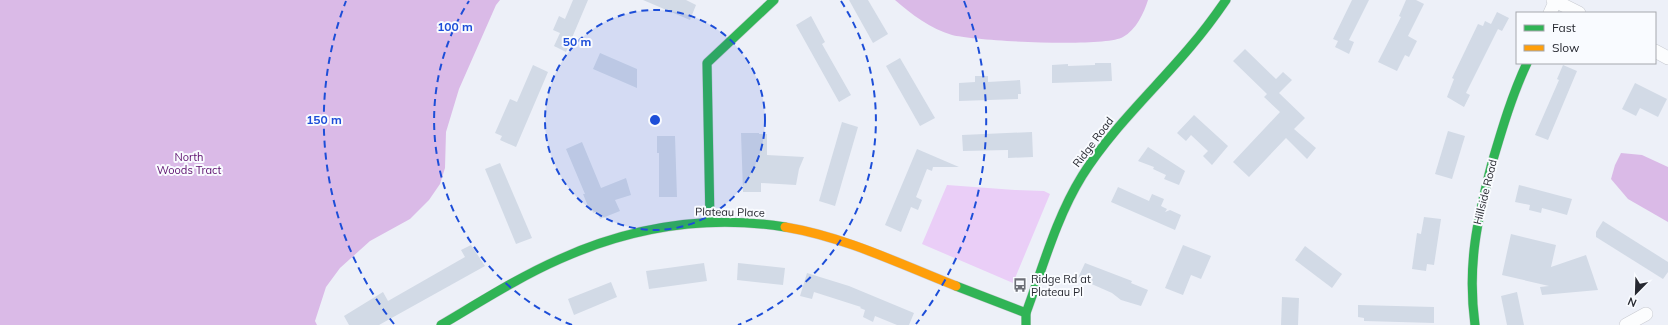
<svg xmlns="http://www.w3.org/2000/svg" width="1668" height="325" viewBox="0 0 1668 325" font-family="Mulish,sans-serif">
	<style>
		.green { fill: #eacef7 }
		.forest { fill: #dabae7 }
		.building { fill: #d2dae6 }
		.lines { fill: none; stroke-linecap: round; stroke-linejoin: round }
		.street-casing { stroke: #c9cbd2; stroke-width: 14 }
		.fast-casing { stroke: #c9cbd2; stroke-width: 10 }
		.slow-casing { stroke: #c9cbd2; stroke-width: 10 }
		.street { stroke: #fcfdfe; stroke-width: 13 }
		.fast { stroke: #30b455; stroke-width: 9 }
		.slow { stroke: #ff9f0a; stroke-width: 9 }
		.ring { fill: none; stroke: #1d4ed8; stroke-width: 2; stroke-dasharray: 7 5 }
		.labels { text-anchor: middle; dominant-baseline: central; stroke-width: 4; stroke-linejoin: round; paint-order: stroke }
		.street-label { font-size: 11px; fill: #272931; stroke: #f9fbff }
		.park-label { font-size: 11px; fill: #5c0e6d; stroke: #f9fbff }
		.poi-label { font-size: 11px; fill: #272931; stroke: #f9fbff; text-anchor: start }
		.centre { fill: #1d4ed8; stroke: #f9fbff; stroke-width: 2 }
		.ring-label { font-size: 12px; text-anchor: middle; font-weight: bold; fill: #1d4ed8; stroke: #f9fbff; stroke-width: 4; stroke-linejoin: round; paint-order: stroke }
	</style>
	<rect width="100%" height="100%" fill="#edf0f8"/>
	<polygon class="green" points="947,185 1015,190 1044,191 1050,194 1013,283 922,244"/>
	<g class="forest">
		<polygon points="0,0 500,0 496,5 459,89 446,132 445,168 440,184 429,200 410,219 370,241 340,268 326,287 315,321 317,325 0,325"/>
		<path d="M895 0H1148C1144 13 1136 30 1123 37 1105 48 975 41 952 35 931 29 911 14 895 0Z"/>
		<polygon points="1621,153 1642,155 1668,167 1668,222 1628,199 1611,179 1615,165"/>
	</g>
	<g class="building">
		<polygon points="573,0 588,0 566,52 554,46 560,33 553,30 559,16 565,19"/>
		<polygon points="643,0 686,0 696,5 690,20"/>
		<polygon points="849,0 868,0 888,34 873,43"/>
		<polygon points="1352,0 1369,0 1349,40 1354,42 1349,54 1335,47 1338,41 1333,39"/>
		<polygon points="1406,0 1416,0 1424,4 1408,36 1417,41 1409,57 1405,55 1397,71 1378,62 1401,17 1399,16"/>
		<polygon points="1497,12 1509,18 1502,31 1498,29 1466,93 1470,95 1464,107 1447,97 1454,79 1452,78 1478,24 1483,26 1485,21 1491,24"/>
		<polygon points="811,16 825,42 822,44 851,95 839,102 796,25"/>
		<polygon points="1245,49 1276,79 1283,72 1292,80 1279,93 1305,118 1294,129 1316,148 1307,159 1286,138 1249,177 1233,162 1280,112 1264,97 1267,94 1233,61"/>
		<polygon points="600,53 637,69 637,88 593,69"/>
		<polygon points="900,58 935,118 920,126 886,66"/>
		<polygon points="1095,63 1111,63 1112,81 1052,83 1052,65 1068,64 1068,66 1095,65"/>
		<polygon points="533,65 548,72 516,147 500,140 502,136 495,133 510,99 517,102"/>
		<polygon points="1563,65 1577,71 1548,140 1535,135 1559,80 1557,79"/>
		<polygon points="975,76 988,76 988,82 1020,80 1021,94 1018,94 1018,99 959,101 959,83 975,82"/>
		<polygon points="1635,83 1667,99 1658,117 1640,108 1636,116 1622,109"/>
		<polygon points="1194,115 1228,146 1212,165 1203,156 1208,151 1191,135 1186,141 1177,133"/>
		<polygon points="842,122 858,127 835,206 819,201"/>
		<polygon points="1448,131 1465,136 1452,179 1435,174"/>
		<polygon points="1032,132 1033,157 1008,158 1008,150 963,151 962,135"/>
		<polygon points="741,133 759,133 759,134 767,134 767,155 804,157 799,169 796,185 761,183 761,192 743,192"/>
		<polygon points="657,136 675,136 677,197 659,197 659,153 657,153"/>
		<polygon points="582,142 601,188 626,178 631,195 615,200 620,211 600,219 597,212 593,213 592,210 590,211 583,194 585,194 566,149"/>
		<polygon points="1148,147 1185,171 1179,185 1164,179 1166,175 1153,169 1154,167 1138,161"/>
		<polygon points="917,149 959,167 933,167 932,171 927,169 916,197 922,200 918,210 911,207 901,232 885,225"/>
		<polygon points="500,163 532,238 516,244 485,169"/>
		<polygon points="1519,185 1572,199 1567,215 1542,208 1541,213 1529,210 1530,205 1515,202"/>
		<polygon points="1118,187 1149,201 1152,194 1164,199 1161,206 1167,209 1165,212 1170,210 1181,215 1175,230 1111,202"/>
		<polygon points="1424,217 1441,219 1434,265 1427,264 1426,271 1412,269 1417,233 1421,234"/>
		<polygon points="1603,221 1668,262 1668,272 1663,279 1596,237 1596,232"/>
		<polygon points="1511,234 1556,245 1551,267 1586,255 1598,290 1542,295 1540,287 1549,286 1502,275"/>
		<polygon points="471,245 485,266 379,325 349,325 344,316 383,292 388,301 465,257 461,250"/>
		<polygon points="1183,245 1211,256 1201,279 1191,275 1183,295 1165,288"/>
		<polygon points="1305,246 1342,274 1332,288 1295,260"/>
		<polygon points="704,263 707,281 649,289 646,271"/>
		<polygon points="738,263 785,268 783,285 737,280"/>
		<polygon points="1085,263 1132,281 1131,283 1148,290 1141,306 1121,300 1112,293 1078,278"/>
		<polygon points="807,273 849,286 914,313 909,325 897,325 875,316 873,322 863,317 865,310 860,308 861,307 814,292 812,299 800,296"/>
		<polygon points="611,282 617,297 574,315 568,299"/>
		<polygon points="1517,292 1524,325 1507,325 1501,296"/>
		<polygon points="1282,297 1299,298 1298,325 1281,325"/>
		<polygon points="1358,305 1434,307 1434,323 1364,321 1364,318 1358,317"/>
	</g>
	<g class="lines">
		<defs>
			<g id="street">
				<polyline points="1553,0 1579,13"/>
				<polyline points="1550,13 1556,0"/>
				<polyline points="1655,51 1668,58"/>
				<polyline points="1626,325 1646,314"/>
			</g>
			<g id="fast">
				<polyline points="710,222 707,63 774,0"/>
				<polyline points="956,286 1026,313"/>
				<path d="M441 325C480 302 519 277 560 259 631 227 708 215 785 227"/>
				<path d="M1026 325V313C1043 267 1056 218 1082 176 1112 128 1155 89 1191 46 1204 31 1215 16 1226 0"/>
				<path d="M1475 325C1467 266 1477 220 1492 163 1502 129 1512 95 1527 63"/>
			</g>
			<path id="slow" d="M785 227C845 237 900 264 956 286"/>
		</defs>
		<use href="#street" class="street-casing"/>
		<use href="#fast" class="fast-casing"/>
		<use href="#slow" class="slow-casing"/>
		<use href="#street" class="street"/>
		<use href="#fast" class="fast"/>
		<use href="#slow" class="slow"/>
	</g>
	<circle cx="655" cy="120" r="110" fill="#1d4ed8" fill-opacity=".12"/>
	<g class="ring">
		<circle cx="655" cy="120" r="110"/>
		<path d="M572 325A221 221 0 0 1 469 1M841 1A221 221 0 0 1 738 325"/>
		<path d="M394 324A331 331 0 0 1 346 1M964 1A331 331 0 0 1 916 324"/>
	</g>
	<defs>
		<symbol id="bus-bare" viewBox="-9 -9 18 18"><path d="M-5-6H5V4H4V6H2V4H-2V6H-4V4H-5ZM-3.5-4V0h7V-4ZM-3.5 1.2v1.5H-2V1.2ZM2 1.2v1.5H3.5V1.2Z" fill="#6c6f77" stroke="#f9fbff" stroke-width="2.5" paint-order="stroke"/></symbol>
	</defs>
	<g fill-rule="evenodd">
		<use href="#bus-bare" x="1010" y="275" width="20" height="20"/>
	</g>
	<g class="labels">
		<g class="street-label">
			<text transform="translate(1093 142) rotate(-53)">Ridge Road</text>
			<text transform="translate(1485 192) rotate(-76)">Hillside Road</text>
			<text transform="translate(730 212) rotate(1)">Plateau Place</text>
		</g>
		<g class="park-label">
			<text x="189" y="157">North<tspan x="189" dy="13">Woods Tract</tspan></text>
		</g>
		<g class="poi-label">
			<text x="1031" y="279">Ridge Rd at<tspan x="1031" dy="13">Plateau Pl</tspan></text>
		</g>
	</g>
	<circle cx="655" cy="120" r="6" class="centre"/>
	<g class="ring-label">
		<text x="455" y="31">100 m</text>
		<text x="577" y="46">50 m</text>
		<text x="324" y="124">150 m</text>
	</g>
	<rect x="1516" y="12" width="140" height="52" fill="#f9fbff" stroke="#a5a7ad"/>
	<rect x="1524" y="25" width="20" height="6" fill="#30b455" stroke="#a5a7ad"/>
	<text x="1552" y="32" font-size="12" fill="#272931">Fast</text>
	<rect x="1524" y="45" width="20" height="6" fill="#ff9f0a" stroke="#a5a7ad"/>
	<text x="1552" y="52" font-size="12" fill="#272931">Slow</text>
	<g transform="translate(1636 293) rotate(203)" stroke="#f9fbff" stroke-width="3" paint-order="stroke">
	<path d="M0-3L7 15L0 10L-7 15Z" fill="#272931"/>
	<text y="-6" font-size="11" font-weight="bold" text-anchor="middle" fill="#272931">N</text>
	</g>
</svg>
